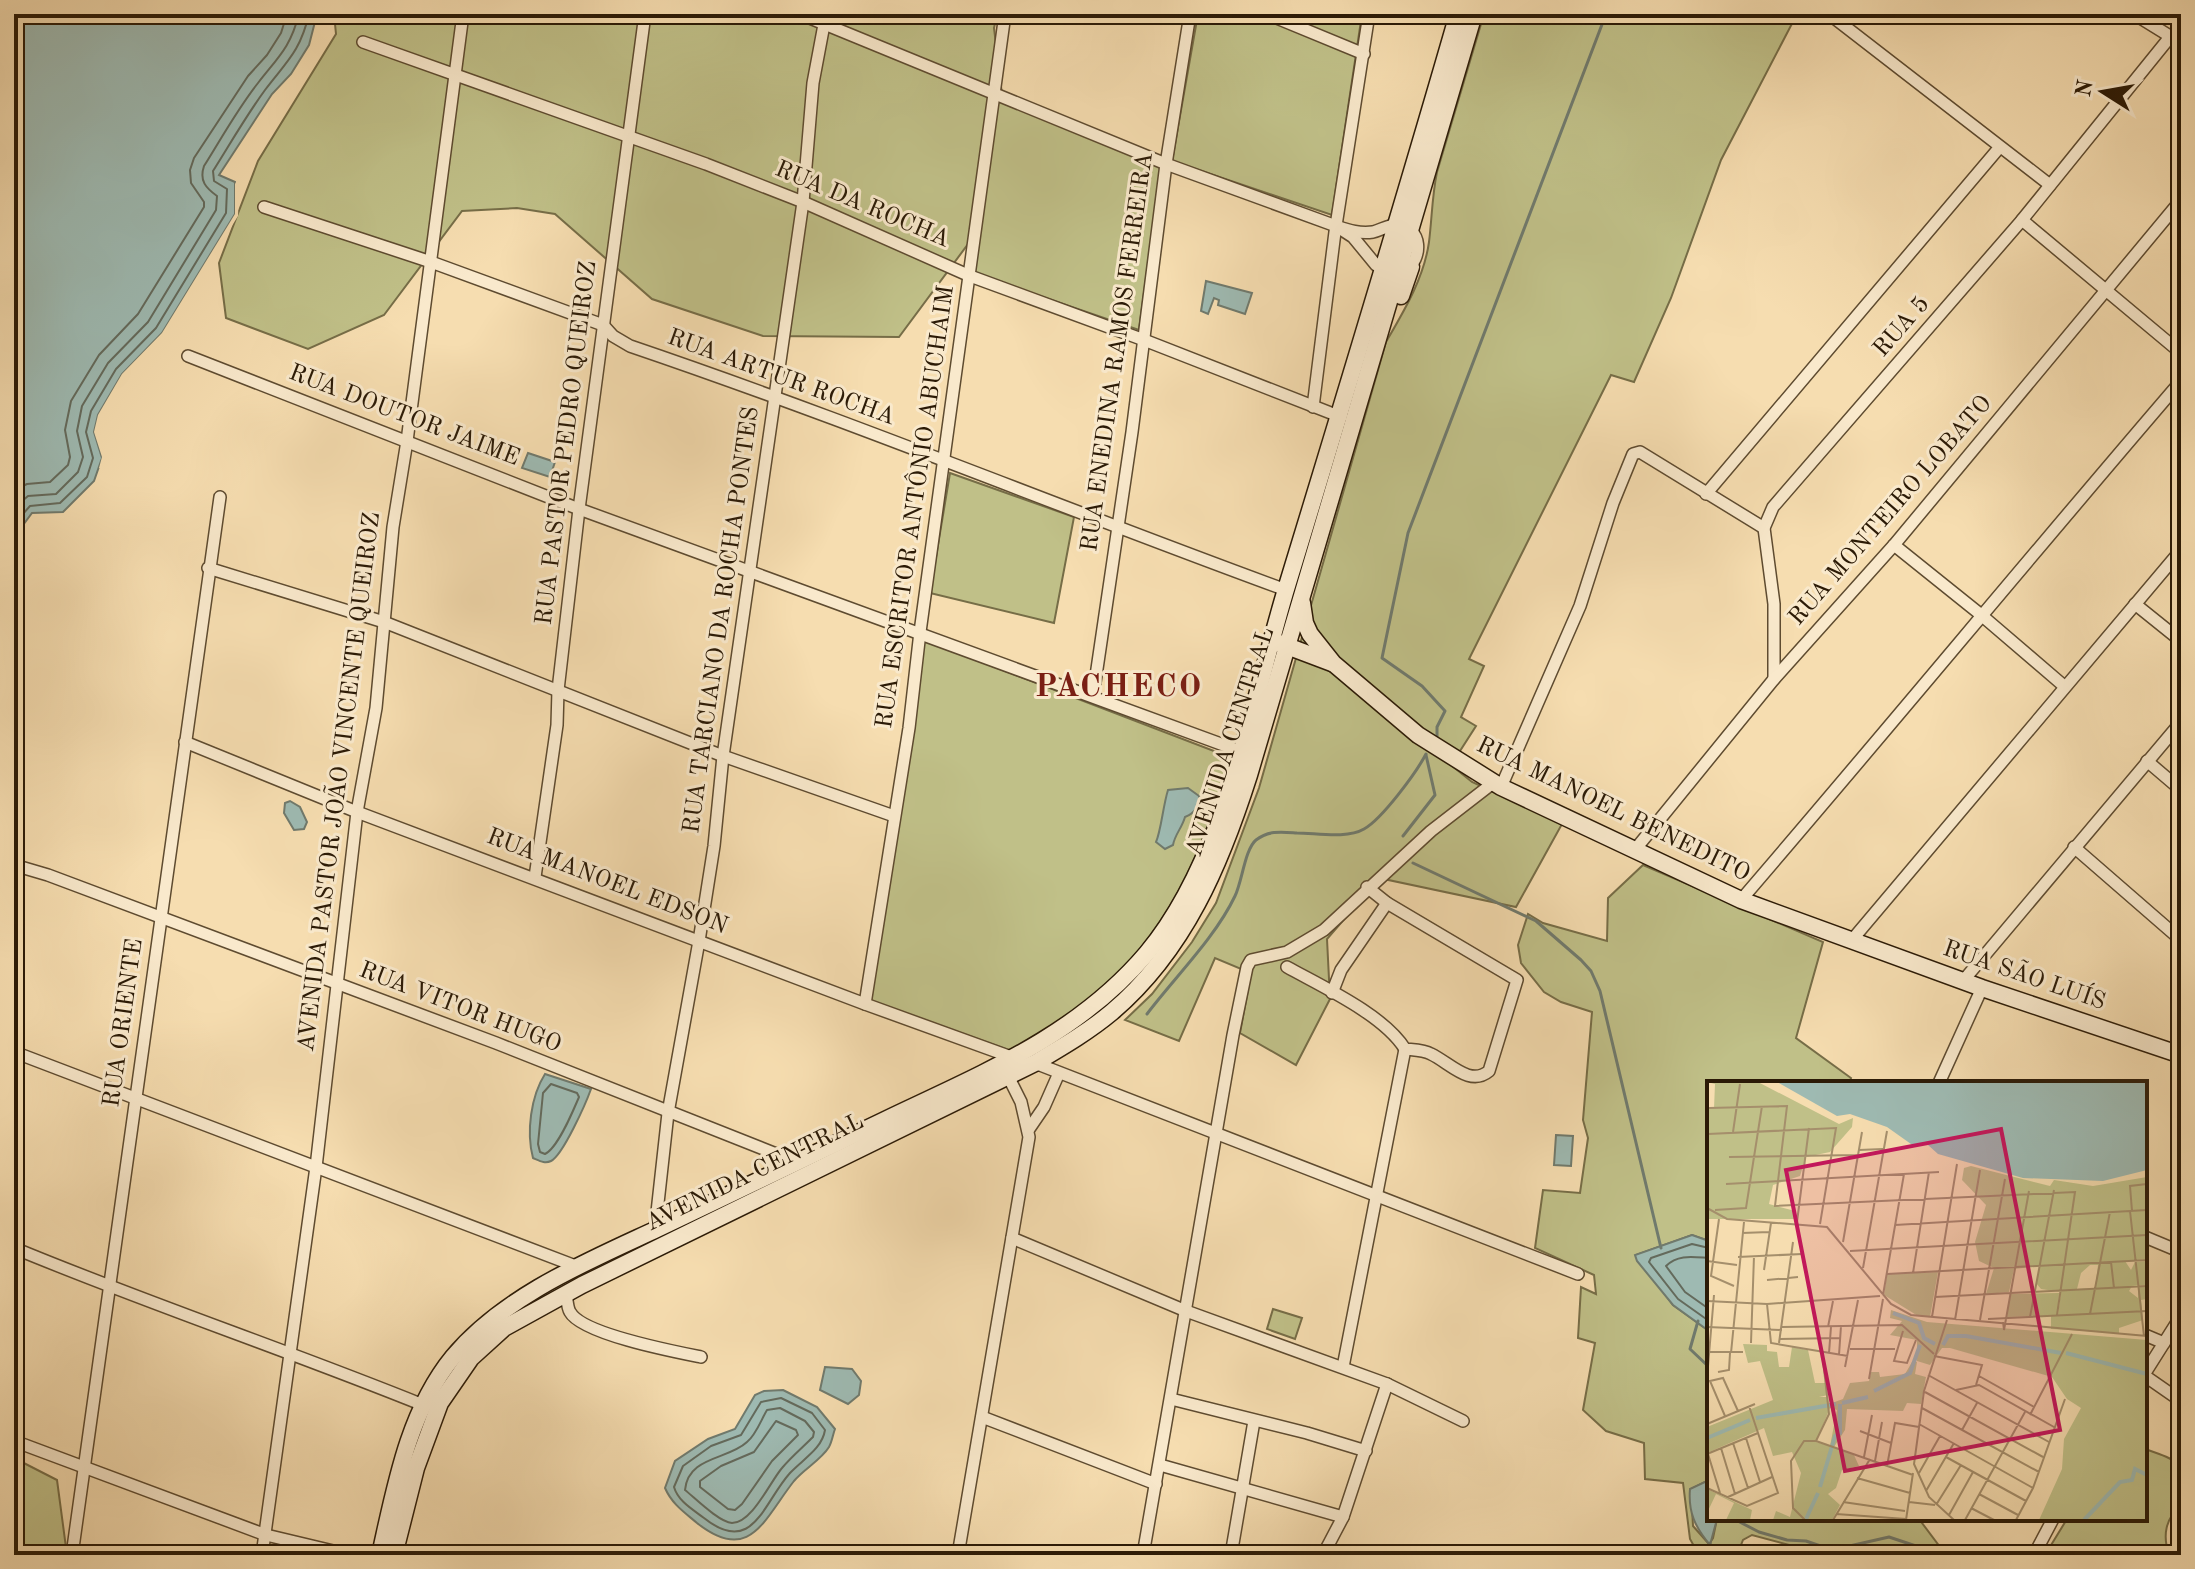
<svg xmlns="http://www.w3.org/2000/svg" width="2195" height="1569" viewBox="0 0 2195 1569" font-family="'Old Standard TT',serif">
	<style>
		.green { fill: #c0c088; stroke: #766d47; stroke-width: 2 }
		.water { fill: #9ebab2; stroke: #707a6d; stroke-width: 2 }
		.pier { fill: #f6ddb0 }
		.lines { fill: none; stroke-linecap: round; stroke-linejoin: round }
		.shore { stroke: #646a5c; stroke-width: 2 }
		.stream { stroke: #707a6d; stroke-width: 3 }
		.street-casing { stroke: #5e4b30; stroke-width: 14 }
		.secondary-casing { stroke: #2b1a06; stroke-width: 19 }
		.street { stroke: #f9e9cc; stroke-width: 11 }
		.secondary { stroke: #f9e9cc; stroke-width: 16 }
		.labels { text-anchor: middle; dominant-baseline: central; stroke-width: 6; stroke-linejoin: round; paint-order: stroke }
		.street-label { font-size: 24px; fill: #2b1a06; stroke: #f9e9cc }
		.district-label { font-size: 32px; font-weight: bold; letter-spacing: 2px; fill: #7a1f14; stroke: #f9e9cc }
		.inset-river { fill: none; stroke: #9ebab2; stroke-width: 4 }
		.inset-road { fill: none; stroke: #a58f6c; stroke-width: 2 }
		.view { fill: #c2185b; fill-opacity: 0.15; stroke: #c2185b; stroke-width: 4 }
		.inset-edge { fill: none; stroke: #2b1a06; stroke-width: 4 }
	</style>
	<rect width="100%" height="100%" fill="#f6ddb0"/>
	<filter id="stains"><feTurbulence type="fractalNoise" baseFrequency=".0025" numOctaves="4"/><feColorMatrix values="0 0 0 0 .2 0 0 0 0 .09 0 0 0 0 .02 0 0 0 .5 -.17"/></filter>
	<radialGradient id="worn" r=".72"><stop offset=".6" stop-color="#630" stop-opacity="0"/><stop offset="1" stop-color="#630" stop-opacity=".3"/></radialGradient>
	<g class="green">
		<polygon points="334,14 997,14 994,28 1003,103 1161,167 1139,330 973,273 974,236 899,337 763,336 652,299 555,214 517,208 462,211 384,315 308,349 226,318 219,263 258,161 336,34"/>
		<polygon points="1198,14 1362,14 1332,215 1172,161"/>
		<path d="M1484 14H1797L1721 160 1671 298 1634 382 1611 375 1469 659 1484 666 1461 717 1476 726 1451 765 1472 782 1562 824 1516 907 1374 877 1366 894 1327 939 1330 999 1296 1065 1240 1033 1251 973 1215 958 1179 1041 1125 1020 1152 994 1192 942 1216 903 1259 788 1386 342C1404 311 1424 278 1429 242 1432 218 1432 196 1437 172Z"/>
		<polygon points="950,473 1074,517 1054,623 930,593"/>
		<path d="M919 638 1227 756 1228 768C1202 847 1178 911 1120 972 1110 982 1101 995 1090 1003 1066 1022 1037 1036 1011 1051L869 1000Z"/>
		<polygon points="1643,865 1823,942 1796,1038 1851,1078 1849,1083 1709,1083 1709,1241 1692,1235 1636,1255 1673,1305 1709,1331 1709,1480 1691,1489 1693,1526 1709,1544 1713,1538 1717,1519 1919,1519 1946,1555 1811,1555 1789,1545 1752,1535 1743,1540 1737,1555 1699,1555 1690,1539 1683,1483 1645,1479 1644,1443 1606,1431 1583,1410 1595,1343 1578,1338 1581,1287 1596,1294 1594,1275 1535,1248 1543,1190 1580,1193 1588,1138 1583,1120 1592,1012 1561,1002 1544,992 1521,963 1518,945 1528,914 1543,923 1607,941 1608,898"/>
		<polygon points="1273,1309 1302,1318 1295,1339 1267,1329"/>
		<path d="M2145 1449C2186 1463 2181 1462 2181 1504 2166 1519 2162 1534 2169 1555H2045L2067 1519H2145Z"/>
		<polygon points="14,1458 57,1480 67,1555 14,1555"/>
	</g>
	<g class="water">
		<polygon points="14,14 317,14 309,45 291,74 272,94 219,175 235,182 235,214 162,333 122,374 98,415 94,432 102,458 94,481 63,512 32,513 15,536 14,544"/>
		<polygon points="1206,281 1252,293 1245,314 1218,305 1219,300 1214,298 1208,314 1201,311"/>
		<polygon points="528,453 555,462 550,477 522,468"/>
		<path d="M1188 788 1199 796C1200 807 1195 813 1185 817 1182 828 1175 834 1173 845L1165 849 1156 842C1161 831 1163 806 1168 790Z"/>
		<polygon points="290,801 300,807 307,822 304,829 294,830 284,813 285,803"/>
		<path d="M545 1074 591 1089C586 1103 563 1155 551 1161 545 1164 540 1161 533 1158 526 1132 531 1096 545 1074Z"/>
		<polygon points="1556,1135 1573,1136 1571,1166 1554,1165"/>
		<polygon points="1692,1235 1709,1241 1709,1331 1673,1305 1637,1261 1635,1255"/>
		<polygon points="825,1367 852,1369 861,1381 859,1395 848,1404 820,1390"/>
		<path d="M783 1390 817 1407 835 1429C833 1434 832 1442 829 1447 821 1460 804 1469 794 1481 764 1519 750 1565 697 1523 684 1512 672 1504 665 1488L675 1461 708 1439 735 1429 755 1395 764 1391Z"/>
		<path d="M1709 1480V1519H1717L1710 1545C1695 1527 1688 1512 1690 1489Z"/>
	</g>
	<polygon class="pier" points="235,182 239,190 238,216 165,335 125,377 102,416 99,432 106,458 103,468 99,468 102,457 94,432 98,415 122,374 162,333 235,214"/>
	<g class="lines">
		<g class="shore">
			<polyline points="14,490 27,484 50,482 68,465 70,457 65,430 71,401 99,355 138,314 204,207 204,202 191,183 190,170 194,158 248,76 267,55 281,33 287,14"/>
			<path d="M14 508 28 496 56 494 78 472 83 457 77 431 82 406 108 363 148 322 216 210 217 196C206 188 199 181 204 166 221 139 238 108 258 83 279 56 290 48 299 14"/>
			<path d="M14 524 30 506 60 503 87 477 93 458 86 432 91 411 116 369 156 328 226 213 227 189 214 181 213 171C230 144 246 116 265 90 287 61 300 52 309 14"/>
			<path d="M551 1084 577 1093 579 1097C573 1111 558 1148 545 1154L540 1152 538 1144 543 1093Z"/>
			<polyline points="1709,1248 1692,1244 1651,1258 1649,1262 1678,1299 1709,1321"/>
			<path d="M1709 1258C1693 1257 1678 1254 1666 1266L1685 1292 1709 1309"/>
			<path d="M781 1398 812 1413 825 1430C822 1449 803 1459 790 1473 763 1503 753 1557 704 1518 692 1509 678 1501 674 1487L683 1466 711 1446 741 1435 761 1402Z"/>
			<path d="M780 1408 805 1421 814 1432 813 1437C803 1447 791 1457 782 1468 770 1482 752 1523 732 1523 719 1522 695 1498 685 1490 688 1456 728 1460 747 1442 756 1435 761 1420 767 1410Z"/>
			<polygon points="776,1421 796,1430 798,1435 772,1461 742,1504 735,1510 728,1509 700,1487 700,1481 721,1466 754,1452"/>
		</g>
		<g class="stream">
			<polyline points="1437,739 1437,727 1445,711 1422,686 1382,658 1408,533 1606,14"/>
			<polyline points="1403,836 1435,795 1426,755"/>
			<polyline points="1413,863 1536,921 1581,960 1591,971 1600,991 1661,1248"/>
			<path d="M1147 1014C1175 977 1215 938 1235 896 1242 882 1245 849 1256 840 1269 830 1282 832 1297 833 1316 833 1347 839 1364 829 1382 819 1416 773 1426 754"/>
			<polyline points="1698,1321 1690,1349 1709,1367"/>
			<polyline points="1734,1519 1759,1532 1787,1540 1806,1541 1832,1550 1889,1537 1916,1546 1922,1555"/>
			<polyline points="1710,1543 1711,1555"/>
		</g>
		<defs>
			<g id="street">
				<path d="M800 14 1166 164 1336 226C1348 230 1359 234 1373 232 1381 230 1388 225 1397 225 1423 227 1423 259 1405 271"/>
				<polyline points="1267,14 1364,54"/>
				<polyline points="1829,14 2050,185"/>
				<polyline points="2134,14 2181,43"/>
				<polyline points="363,42 706,164 803,202 970,276 1144,340 1341,417"/>
				<path d="M264 207 431 262 603 325 613 336 630 346C851 421 1067 510 1286 590"/>
				<polyline points="2022,220 2181,353"/>
				<polyline points="1336,226 1353,237 1376,265 1388,273"/>
				<polyline points="188,356 579,509 1240,751"/>
				<polyline points="1313,407 1335,232 1369,14"/>
				<polyline points="1706,494 1999,148"/>
				<polyline points="1894,545 1980,614 2064,686"/>
				<polyline points="208,568 384,622 723,756 894,816"/>
				<polyline points="2135,604 2181,641"/>
				<polyline points="1774,679 1774,604 1764,528 1773,507 2022,220 2170,37"/>
				<polyline points="1093,696 1132,432 1166,164 1190,14"/>
				<polyline points="185,742 357,812 865,1004 1014,1058"/>
				<polyline points="2147,761 2181,790"/>
				<polyline points="1501,787 1580,606 1613,503 1633,454 1640,452 1764,528"/>
				<polyline points="2074,847 2181,940"/>
				<polyline points="1634,851 1774,679 1894,545 2181,200"/>
				<polyline points="14,865 48,875 496,1043 799,1163"/>
				<polyline points="535,877 557,725 558,690 579,509 645,14"/>
				<path d="M1741 900C1889 728 2033 553 2181 381"/>
				<polyline points="1852,940 2181,550"/>
				<path d="M1287 967C1323 987 1384 1015 1405 1049 1414 1050 1424 1050 1431 1054 1450 1063 1470 1087 1489 1071L1517 980 1387 903 1367 887"/>
				<polyline points="1963,981 2181,722"/>
				<polyline points="1332,993 1341,970 1387,903"/>
				<polyline points="865,1004 909,728 920,632 1005,14"/>
				<polyline points="14,1052 578,1267"/>
				<polyline points="1035,1063 1578,1274"/>
				<polyline points="1939,1083 1982,988"/>
				<polyline points="1029,1129 1044,1107 1059,1073"/>
				<polyline points="655,1230 668,1113 699,941 714,846 723,756 803,202 813,83 826,14"/>
				<polyline points="2145,1237 2181,1252"/>
				<polyline points="1012,1238 1186,1311 1387,1384 1463,1421"/>
				<path d="M14 1248C149 1304 287 1350 423 1405"/>
				<path d="M566 1293C567 1298 567 1307 570 1312 582 1334 676 1352 701 1357"/>
				<polyline points="2145,1335 2164,1343"/>
				<polyline points="1343,1367 1405,1049"/>
				<polyline points="2145,1373 2181,1316"/>
				<polyline points="2145,1376 2181,1401"/>
				<polyline points="1171,1399 1307,1433 1366,1451"/>
				<polyline points="982,1417 1156,1484"/>
				<polyline points="14,1441 266,1535 350,1555"/>
				<polyline points="1160,1465 1343,1517"/>
				<polyline points="72,1555 220,497"/>
				<polyline points="262,1555 316,1167 357,812 376,708 393,527 407,441 463,14"/>
				<polyline points="958,1555 1029,1137 1021,1102 1009,1078"/>
				<polyline points="1143,1555 1233,1035 1247,967 1251,960 1287,952 1324,930 1431,831 1493,783"/>
				<polyline points="1231,1555 1254,1421"/>
				<polyline points="1323,1555 1343,1517 1387,1384"/>
				<polyline points="2034,1555 2053,1519"/>
			</g>
			<g id="secondary">
				<polyline points="1401,296 1411,267"/>
				<polyline points="1302,603 1305,623 1310,634 1333,663 1418,735 1501,787 1741,900 1982,988 2181,1055"/>
				<polyline points="1279,643 1332,663"/>
				<path d="M380 1555C395 1488 408 1412 453 1357 504 1296 586 1262 657 1229 733 1193 809 1157 885 1120 981 1074 1077 1036 1147 953 1227 857 1251 704 1287 586 1345 396 1403 205 1458 14"/>
				<path d="M394 1555 416 1468 440 1403 471 1358 504 1328 582 1285 1035 1063C1062 1047 1088 1032 1112 1012 1185 950 1221 863 1249 775L1474 14"/>
			</g>
		</defs>
		<use href="#street" class="street-casing"/>
		<use href="#secondary" class="secondary-casing"/>
		<use href="#street" class="street"/>
		<use href="#secondary" class="secondary"/>
	</g>
	<g class="labels">
		<g class="street-label">
			<text transform="translate(862 205) rotate(23)">RUA DA ROCHA</text>
			<text transform="translate(1902 327) rotate(-49)">RUA 5</text>
			<text transform="translate(1118 352) rotate(-82)">RUA ENEDINA RAMOS FERREIRA</text>
			<text transform="translate(781 378) rotate(20)">RUA ARTUR ROCHA</text>
			<text transform="translate(404 416) rotate(21)">RUA DOUTOR JAIME</text>
			<text transform="translate(567 443) rotate(-83)">RUA PASTOR PEDRO QUEIROZ</text>
			<text transform="translate(916 507) rotate(-82)">RUA ESCRITOR ANTÔNIO ABUCHAIM</text>
			<text transform="translate(1891 511) rotate(-49)">RUA MONTEIRO LOBATO</text>
			<text transform="translate(722 620) rotate(-82)">RUA TARCIANO DA ROCHA PONTES</text>
			<text transform="translate(1231 742) rotate(-72)">AVENIDA CENTRAL</text>
			<text transform="translate(340 782) rotate(-83)">AVENIDA PASTOR JOÃO VINCENTE QUEIROZ</text>
			<text transform="translate(1613 810) rotate(26)">RUA MANOEL BENEDITO</text>
			<text transform="translate(607 882) rotate(21)">RUA MANOEL EDSON</text>
			<text transform="translate(2024 976) rotate(19)">RUA SÃO LUÍS</text>
			<text transform="translate(460 1008) rotate(21)">RUA VITOR HUGO</text>
			<text transform="translate(124 1023) rotate(-82)">RUA ORIENTE</text>
			<text transform="translate(755 1173) rotate(-26)">AVENIDA CENTRAL</text>
		</g>
		<g class="district-label">
			<text x="1119" y="688">PACHECO</text>
		</g>
	</g>
	<g transform="translate(1707 1081)">
		<rect width="440" height="440" fill="#f6ddb0"/>
		<path d="M0 1H51L132 43 146 37 145 46 123 71 99 76 93 95 66 104 62 123 88 130 90 138H0V27H7L8 3ZM264 85 343 105 347 99 386 105 440 96V178L418 180 424 189 428 181 440 180V204L425 205 422 210 431 217V206H440V218L434 219 436 239 412 247V252L344 248V235L300 236 303 213 352 212 351 234 354 211 334 208 329 202 333 185 307 188 302 211 279 213 287 187 272 180 268 161 279 124 255 99 257 87ZM383 184H391L388 207 370 208 374 192ZM231 191 223 236 211 235 177 214 180 193ZM184 229 220 241 440 259V439H332L355 388 357 358 374 327 360 318 345 296 243 267H235L223 284 210 280V259L183 254 195 240 183 237ZM36 263 60 264V270L70 271 72 286H82L85 266 101 269 108 302H119L121 314 112 316H121L122 323 136 318 143 302 162 300 164 291H172L173 296 198 293 205 281H210L208 293 219 296 214 323 200 322 196 330 140 328 138 349 127 366 147 374 152 385 135 389 129 407 121 413 133 424 125 439H66L69 430 83 436 94 392 85 371 66 375 57 347 0 372V346L66 319 53 280 41 282ZM123 327 130 329 123 365 109 361ZM0 408 45 429 43 439H19L27 422 9 413 0 432Z" fill="#c0c088" fill-rule="evenodd"/>
		<path d="M70 1H440V89L396 100 316 97 231 73 221 64 204 63 180 46 143 33 130 35Z" fill="#9ebab2"/>
		<path class="inset-river" d="M186 232 212 242 217 257 228 263M236 264 241 255H259L354 272M359 272 440 293M167 310 203 292 213 264M135 322 161 316M49 337 129 323M0 357 43 339M113 406 128 355 133 352V323M99 438 111 412M377 439 413 401 425 399 428 388 440 394"/>
		<path class="inset-road" d="M0 23V61M2 27 80 25 68 125 368 111 350 234M26 51 33 3M1 53 129 47 113 143M152 69 176 68M22 76 151 74M19 103 232 91M0 127 20 138 120 146 184 223 204 234 440 255M8 129 39 127 55 25M423 130 437 255M425 130 423 105 440 103M12 138 4 195 27 205M90 141 102 47M188 144 440 129M35 152 62 151M136 161 155 51M143 170 440 154M31 176 95 173M0 180 30 184M404 181 407 207M156 187 180 50M57 189 64 142M206 192 222 91M180 193 440 179M60 199 91 196M176 214 197 93M228 216 440 205M0 220 60 223 173 215M60 223 64 262 141 275M383 233 403 131M225 236 250 83M323 236 347 109M281 238 440 230M240 239 217 310 207 383 222 416 247 439M248 239 273 89M273 239 298 98M296 241 297 249 322 110M0 246 75 249M75 246 195 244 227 273M121 246 126 220M196 250 187 280 200 282 209 259M73 258 133 257M44 262 47 175M72 262 86 161M143 268H188M1 271H36M24 272 37 141M122 272 124 246M132 274 134 245M227 275 275 284 269 304M138 286 151 219M11 291 22 289 23 272M221 294 342 361M272 295 327 326M0 297 7 214M162 298 176 218M249 309 272 304 347 346M218 311 336 376M215 327 332 391M323 334 365 253M18 335 3 300 16 297 31 330M0 343 48 323M212 343 326 407M255 349 270 322M153 350 184 362M39 357 53 401M109 360 206 394M26 362 41 407M14 367 28 413M0 373 51 352M1 373 13 412M157 376 165 334M239 376 319 420M168 380 175 341M180 385 188 342 212 346M212 392 233 355M150 397 203 412M0 407 40 425 71 412 42 325M219 410 247 362M272 413 311 434M21 416 65 396M136 421 198 430M202 421 228 424M229 424 254 384M264 427 287 439M129 433 199 438M242 434 266 391M98 439 86 427 84 380 97 360H109L122 333 115 270M126 439 163 378M199 439 206 392M258 439 318 331M309 439 326 407 358 318"/>
		<path class="view" d="M294 48 353 349 138 390 79 89Z"/>
		<rect width="440" height="440" class="inset-edge"/>
	</g>
	<rect width="2195" height="1569" fill="none" stroke="#f6ddb0" stroke-width="48"/>
	<rect x="16" y="16" width="2163" height="1537" fill="none" stroke="#2b1a06" stroke-width="4"/>
	<rect x="24" y="24" width="2147" height="1521" fill="none" stroke="#2b1a06" stroke-width="2"/>
	<g transform="translate(2103 92) rotate(281)" stroke="#f9e9cc" stroke-width="6" paint-order="stroke">
	<path d="M0-6L14 30L0 20L-14 30Z" fill="#2b1a06"/>
	<text y="-12" font-size="22" font-weight="bold" text-anchor="middle" fill="#2b1a06">N</text>
	</g>
	<rect width="100%" height="100%" filter="url(#stains)"/>
	<rect width="100%" height="100%" fill="url(#worn)"/>
</svg>
